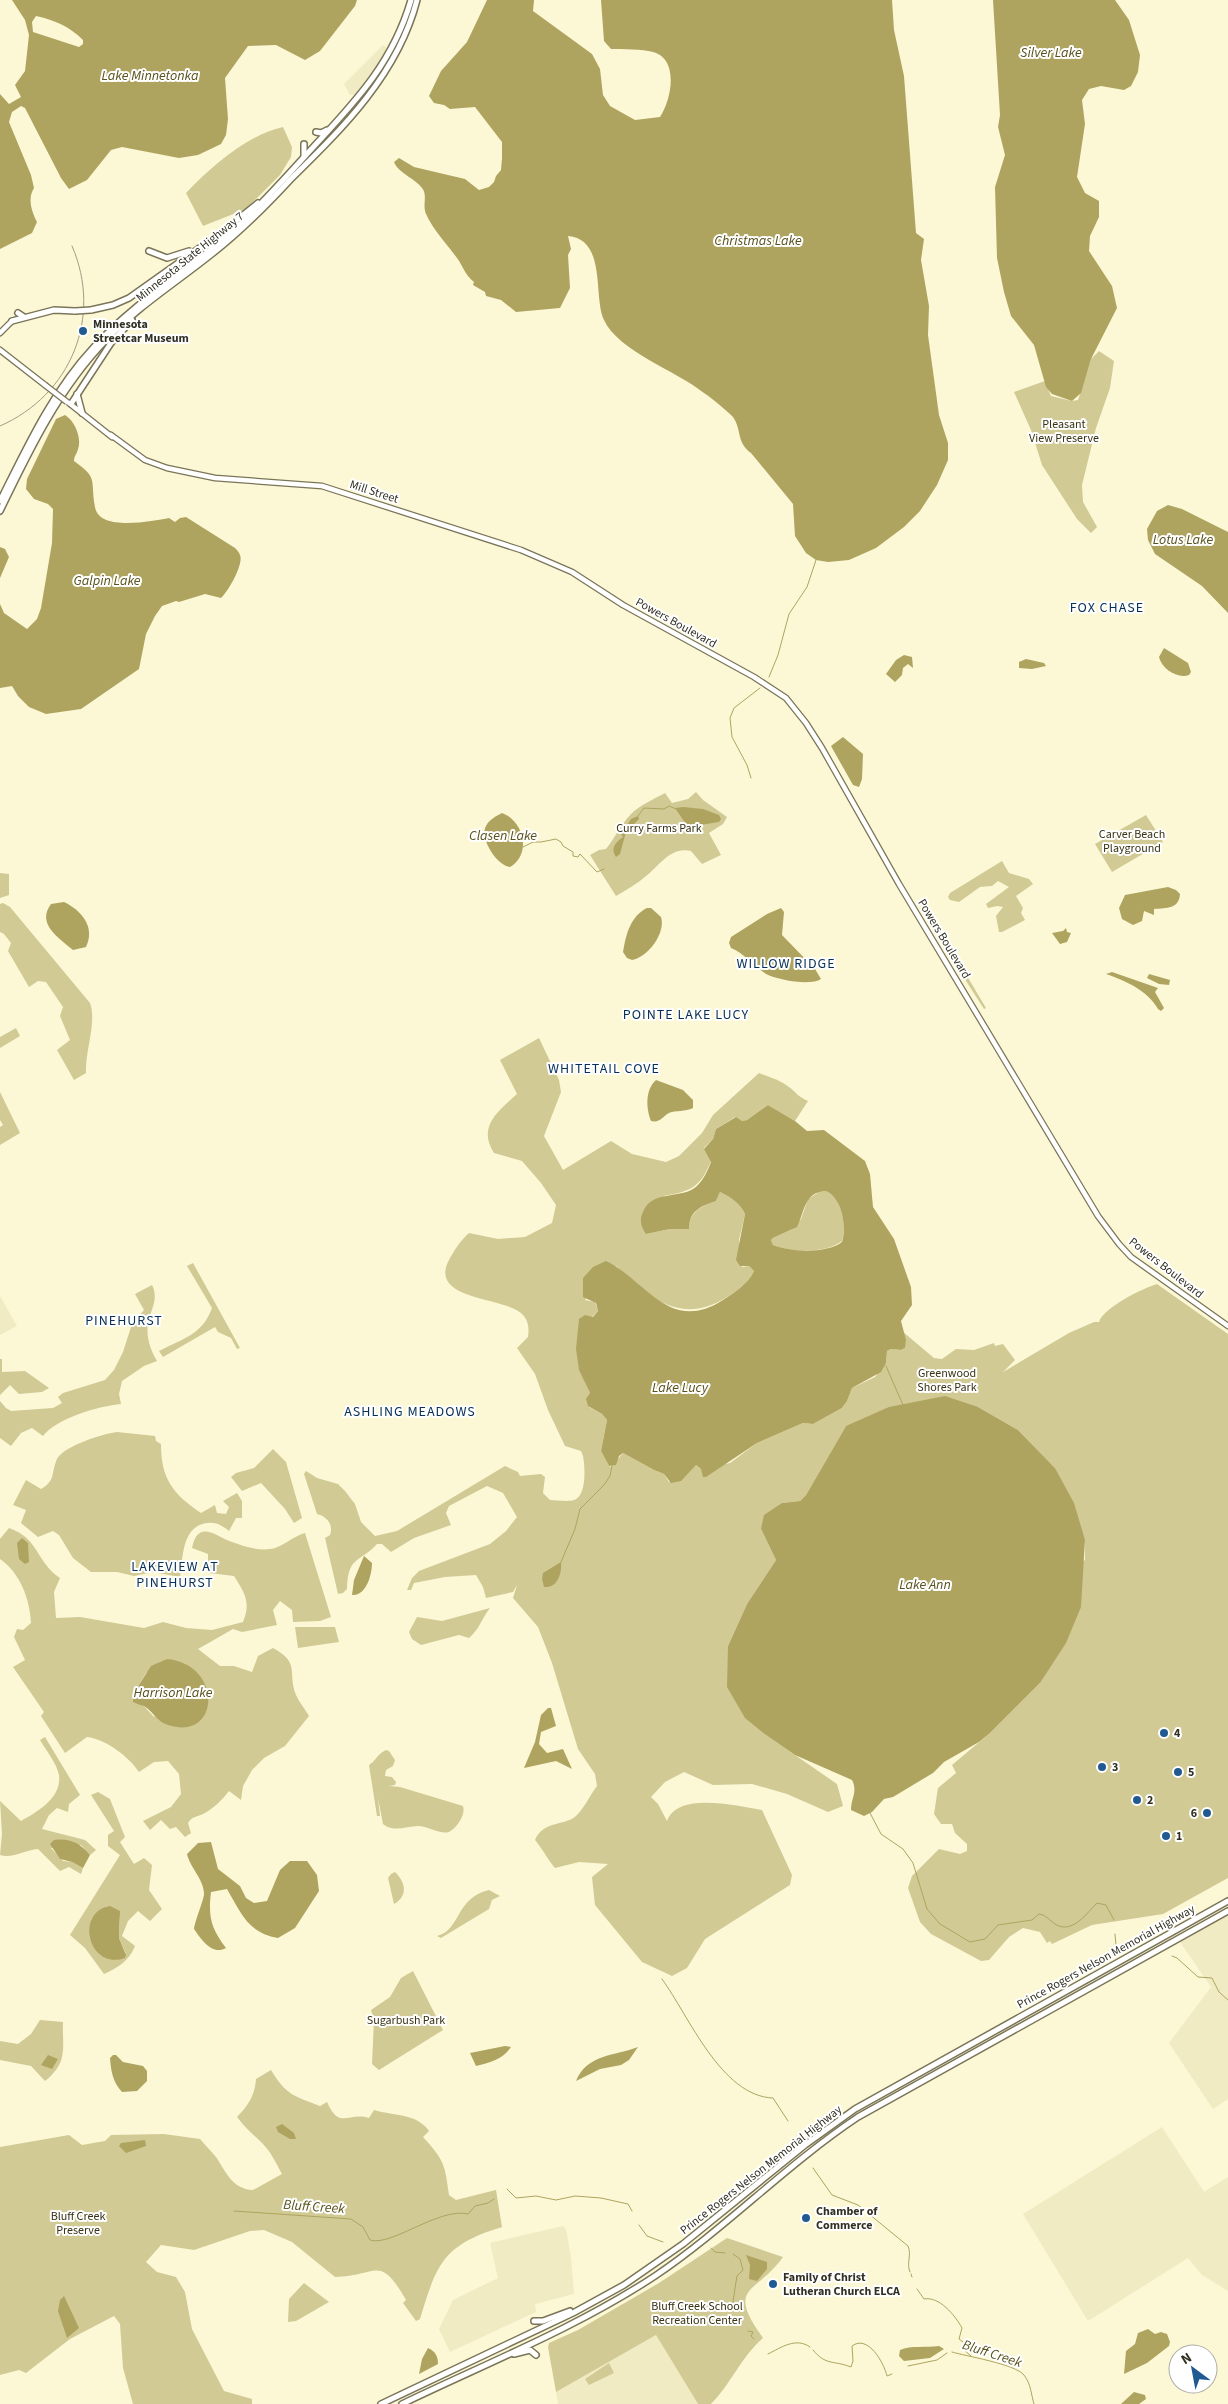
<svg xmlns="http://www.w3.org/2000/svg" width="1228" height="2404" viewBox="0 0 1228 2404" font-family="'Source Sans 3',sans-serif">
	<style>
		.built { fill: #f0ebc2 }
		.green { fill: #d1ca95; fill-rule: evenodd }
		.water { fill: #aea45f; fill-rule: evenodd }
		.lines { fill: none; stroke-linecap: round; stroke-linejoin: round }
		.stream { stroke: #aea45f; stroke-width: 1 }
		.secondary-casing { stroke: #7a7558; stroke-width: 7 }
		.primary-casing { stroke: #7a7558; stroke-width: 8 }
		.secondary { stroke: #fff; stroke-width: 4.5 }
		.primary { stroke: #fff; stroke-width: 5 }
		.tram { stroke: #a09d85; stroke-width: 1 }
		.secondary-bridge-casing { stroke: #7a7558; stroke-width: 7; stroke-linecap: butt }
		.primary-bridge-casing { stroke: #7a7558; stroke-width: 8; stroke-linecap: butt }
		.secondary-bridge { stroke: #fff; stroke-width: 4.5 }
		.primary-bridge { stroke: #fff; stroke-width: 5 }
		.poi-dot { fill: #215991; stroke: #fff; stroke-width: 2 }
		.labels { text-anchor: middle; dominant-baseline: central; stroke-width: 4; stroke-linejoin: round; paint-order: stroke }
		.street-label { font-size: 12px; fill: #323023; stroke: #fff }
		.poi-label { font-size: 12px; font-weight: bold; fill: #323023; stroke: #fff; text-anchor: start }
		.park-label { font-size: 12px; fill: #373213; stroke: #fff }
		.water-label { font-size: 14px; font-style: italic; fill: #59521d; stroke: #fff }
		.neighbourhood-label { font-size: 14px; letter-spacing: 1px; fill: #083056; stroke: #fff }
	</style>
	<rect width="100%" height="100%" fill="#fcf8d6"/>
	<g class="built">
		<polygon points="383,45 388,49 375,70 356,95 350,95 344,84"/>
		<polygon points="0,1296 17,1326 0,1335"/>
		<polygon points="1228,1911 1228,2099 1213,2109 1169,2043 1211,1987 1178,1939"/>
		<polygon points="1162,2127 1204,2192 1228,2177 1228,2291 1202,2275 1188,2258 1088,2321 1023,2214"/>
		<polygon points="563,2226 566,2229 571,2257 574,2294 535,2304 536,2312 450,2352 439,2329 453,2300 498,2278 490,2243"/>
		<polygon points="656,2335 698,2404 558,2404 556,2392"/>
	</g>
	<g class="green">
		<path d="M283 127 292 147 291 157 280 175 246 209 203 226 186 193C211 167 247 135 283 127Z"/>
		<polygon points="1099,351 1114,361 1110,388 1096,428 1082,485 1083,502 1097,527 1091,533 1077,519 1042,465 1031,430 1014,392 1045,381 1051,396 1072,401 1078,400 1091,359"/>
		<path d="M696 792 703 800 727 817 723 824 709 833 721 855 702 864 691 851C671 846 660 865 646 876 637 884 626 890 616 896L590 855 599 850 606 849C615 838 621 824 631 814 640 805 654 799 665 793L672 803 688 799Z"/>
		<polygon points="1146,815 1163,842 1112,872 1095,844"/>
		<polygon points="1002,861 1009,873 1029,879 1033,884 1016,896 1023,908 1021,913 1025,920 1002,932 999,932 996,916 1003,907 997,906 988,908 986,904 1009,887 998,881 992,886 980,887 959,902 950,900 948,897 950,893"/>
		<polygon points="0,873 9,874 9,895 0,898"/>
		<path d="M3 903 10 907 90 1003C97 1023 85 1050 86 1073L74 1080 57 1050 70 1040 60 1016 63 1007 46 982 38 981 29 987 8 951 11 943 4 934 0 932V904Z"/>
		<polygon points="961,966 986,1008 984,1009 959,970 958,967"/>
		<polygon points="16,1028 20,1036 0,1048 0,1037"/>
		<path d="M539 1038 559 1080 561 1092 544 1136 563 1170 611 1141 632 1154 666 1162 679 1156 702 1133 713 1115 759 1073C769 1077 781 1080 789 1087 797 1093 797 1096 808 1101L795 1121 768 1105 747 1120 742 1121 735 1117 716 1129 713 1139 704 1148 711 1161C700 1188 691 1191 664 1196L646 1234 670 1229H688C690 1212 701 1206 716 1201L720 1192C729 1196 741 1204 745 1214L739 1240 742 1267 749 1266 754 1271C749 1283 737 1291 727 1297 682 1326 648 1298 616 1266L585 1300 595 1302 598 1311 591 1318 584 1380 590 1393 589 1407 602 1414 607 1420 601 1451 609 1466 611 1467 623 1453 654 1470 664 1474 669 1482 696 1465 701 1469 730 1463 757 1443 803 1423 813 1424 842 1408 847 1401 852 1388 875 1377 886 1363 887 1351 891 1349 901 1350 905 1348 902 1331 934 1358 942 1359 956 1349 974 1350 994 1343 995 1346 1003 1344 1015 1360 1003 1372 1069 1333 1094 1322H1099C1103 1308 1143 1288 1157 1284L1228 1334V1878L1163 1914 1092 1925 1052 1944 1050 1941 1047 1943 1040 1932 1023 1928 1009 1937 989 1960 981 1961 931 1934 920 1922 908 1888 912 1876 939 1849 960 1854 967 1851V1844L955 1833 952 1824H941L934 1814 938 1788 956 1773 952 1765 990 1733 1040 1683 1082 1562 1085 1560V1540L1055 1468 1018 1430 978 1407 846 1426 806 1495 800 1501 782 1503 761 1529 776 1560 747 1604 728 1646 766 1735 837 1784 843 1806 828 1812 787 1794 752 1784 713 1785 684 1772 665 1782 651 1797 658 1804 667 1821C678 1791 737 1806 762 1810L792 1875 790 1885 705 1939 687 1968 672 1976 642 1962 595 1905 592 1877 608 1864 579 1862 555 1868C548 1860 542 1848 535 1840 543 1820 567 1826 577 1815 585 1807 590 1795 597 1786L595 1774 578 1749 552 1663 538 1627 513 1598 517 1585 513 1592 486 1598 483 1587 476 1575 445 1577 414 1583 411 1590H407L412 1578 419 1571 490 1544 506 1531 517 1517 503 1493 487 1486 449 1506 446 1513 451 1525 414 1538 391 1552 382 1544H377C360 1563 348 1555 347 1589L343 1593 338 1594 325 1538 330 1535C334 1524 326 1516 317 1514L304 1474 306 1471 317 1478 338 1484 345 1491 355 1504 361 1522 375 1536 397 1531 505 1466 518 1472 520 1476 541 1474 545 1477 543 1493 550 1500C557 1500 567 1502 574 1500 587 1496 585 1466 583 1456L581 1451 565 1446 548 1410 535 1374 517 1348 528 1337C529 1329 529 1322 523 1315 507 1296 425 1302 450 1258 456 1248 460 1241 469 1233L498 1239 525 1237 552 1223 556 1205 541 1183 522 1161 494 1153C477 1127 498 1111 517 1094L500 1060Z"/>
		<polygon points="0,1092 20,1133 0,1145 0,1127 3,1125 0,1120"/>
		<path d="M826 1191C842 1198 847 1227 842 1241 826 1254 791 1252 773 1245L771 1240 773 1238 793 1229 801 1219 808 1199 819 1192Z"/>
		<path d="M193 1263 240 1348 237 1349 231 1338 218 1332 215 1327 163 1357 159 1351C184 1338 202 1335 212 1308L187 1266Z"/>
		<path d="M152 1285C159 1299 151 1309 148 1323 146 1337 150 1349 157 1361L144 1366 122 1381 119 1394 121 1404C99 1406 57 1418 43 1436L32 1428 21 1433 11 1446 0 1438V1401L6 1408 11 1411 53 1408 62 1403 58 1397 63 1393 105 1380 114 1370 123 1352 132 1324 144 1310 135 1294Z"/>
		<polygon points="0,1359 2,1359 2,1372 25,1371 49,1388 42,1392 19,1394 10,1385 0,1395"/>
		<path d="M117 1432 155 1436 156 1441 161 1444C161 1479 173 1494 201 1513L215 1505 217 1513 226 1514 229 1507 223 1501 237 1493 242 1501V1518H236L229 1531C223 1526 216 1522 208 1523 182 1525 183 1557 180 1577L153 1572 134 1576 117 1572H91L73 1558 59 1535 53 1531 38 1537 21 1523 26 1510 13 1505 26 1480 41 1489C56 1481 51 1472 57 1459 64 1446 102 1434 117 1432Z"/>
		<polygon points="273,1449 286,1462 302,1518 294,1523 285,1509 261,1483 242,1491 231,1477 236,1473 254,1468"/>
		<path d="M9 1528C40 1539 35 1561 60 1578L54 1592 56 1618 80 1617 144 1628 163 1622 186 1628 212 1630 243 1622C251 1603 245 1593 234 1576L209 1573 211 1563 208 1562V1554L192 1548C198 1518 217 1537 232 1542 244 1546 257 1551 270 1549 282 1548 293 1536 305 1533L331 1617 320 1621 293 1622 292 1610 280 1601 273 1610 277 1625 242 1632 233 1629 198 1649 220 1666H234L252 1672 258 1656 273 1648C301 1663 287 1672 296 1695 299 1702 305 1709 309 1716L285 1746 264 1758 252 1770 243 1786 241 1800 229 1791C222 1800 215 1807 205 1813 198 1817 192 1816 188 1823L191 1833 185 1837 176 1827 170 1829 161 1820 150 1830 143 1821 171 1807 181 1794 179 1774 168 1761 154 1762 139 1772C129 1757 106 1739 87 1737L65 1753 41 1716 44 1712 13 1667 25 1660 14 1637 17 1629 23 1630 31 1623C30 1599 20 1573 0 1559V1539ZM167 1659 186 1664 154 1717 133 1694 146 1673Z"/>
		<path d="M490 1608C482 1618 479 1630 469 1638L459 1635 421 1645 412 1639 409 1632 417 1617 442 1621Z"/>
		<polygon points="295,1627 335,1627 339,1642 298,1648"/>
		<path d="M45 1737 80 1795 69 1804 68 1812 57 1808 49 1815 42 1829 85 1840 96 1850 90 1855 81 1845 51 1848 63 1861 72 1862 83 1868 81 1874 69 1867 60 1871 38 1849C25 1850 12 1859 0 1855L2 1834 0 1801 21 1821C37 1812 62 1798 59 1775 57 1764 46 1750 40 1740Z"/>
		<path d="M386 1750 389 1751 395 1760 393 1766 386 1770 385 1776 392 1777 396 1782 395 1785 389 1786 400 1787 463 1806C466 1814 457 1828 449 1832 441 1835 427 1826 418 1826 407 1826 393 1833 383 1824L378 1798 380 1816H377L369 1765C376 1761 377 1754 386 1750Z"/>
		<path d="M98 1792 110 1799 125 1837 120 1842 134 1864 144 1858 152 1865 149 1890 162 1909 150 1921 138 1911 128 1921 122 1936 135 1946C129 1961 119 1967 104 1974L85 1948 70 1935 120 1855 108 1846V1835L114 1831 91 1795ZM120 1917 119 1938 126 1954 91 1919Z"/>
		<path d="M395 1872C406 1883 408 1896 394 1904L388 1878 391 1874Z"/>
		<path d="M489 1890 500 1896 492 1900 489 1909 441 1938 437 1936C461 1930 455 1898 489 1890Z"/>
		<polygon points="413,1971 443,2030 379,2070 372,2064 374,2020 371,2010 390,1997 401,1978"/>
		<path d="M40 2020 63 2022C62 2047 69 2062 45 2081L31 2066 0 2060V2041L18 2044 31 2034Z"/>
		<path d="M271 2070C286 2095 294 2096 320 2106L327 2102C340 2131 348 2111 369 2118L374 2110C393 2116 417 2113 429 2131L423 2137C444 2160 445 2164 449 2195L456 2200 496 2190 502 2227C443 2245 437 2263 420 2319L416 2321 403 2303 406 2300C379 2253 378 2276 335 2277L292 2242 264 2230 250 2231 194 2250 161 2245 146 2262 157 2272 176 2277 185 2292 192 2329 224 2391 252 2399V2404H133L123 2368 120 2324 114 2316 70 2339 26 2373 19 2370 0 2375V2147L69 2135 82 2145 105 2141 111 2135 164 2134 200 2139C205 2145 211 2151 216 2157 226 2172 232 2189 253 2190L282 2174C276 2163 271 2152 262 2143 253 2134 245 2128 237 2117 248 2106 255 2095 256 2079Z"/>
		<path d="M727 2238 783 2257C756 2295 725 2285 763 2338 741 2357 731 2384 711 2404H698L656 2335 556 2392 548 2347 549 2343 578 2330 659 2283Z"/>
		<polygon points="304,2283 329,2302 296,2321 288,2322 289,2299"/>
		<polygon points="609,2363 614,2373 589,2385 585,2379"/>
	</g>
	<g class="water">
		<path d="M12 0H357L355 6 320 51 305 60 276 45 248 46 225 78 228 119 226 135 221 144 198 155 179 158 122 147 111 150 87 180 69 189 61 178 25 108 21 106 12 112 9 122 31 175 34 188C27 199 32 212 37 222L32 233 0 249V94L9 104 21 97 15 85 25 71 29 35 25 20ZM36 16C54 20 69 26 83 40V44L79 47 33 32 32 22Z"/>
		<path d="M487 0H534L533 11 592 54 600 69 603 95 610 106 635 120 660 117C671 101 680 59 653 52 642 49 623 49 611 49L604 41 601 0H892L894 30 904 76 916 233 924 239 921 260 929 306 928 335 939 415 948 443V460L937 485 920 511 904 527 876 548 849 560 828 562 816 560 806 553 795 536 793 504 751 453C736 442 742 430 733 417 731 414 709 396 704 393 677 371 618 351 604 320 593 298 607 239 568 236L571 249 568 255 570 288 560 308 516 312 501 300 486 296 485 292 473 285 474 282C465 275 463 266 457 258 446 243 434 231 426 214 422 205 428 195 422 188 415 178 399 174 394 162L399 158 414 167 465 179 479 190 489 187 494 182 496 176 501 170 502 158V142L475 107 450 109 444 105 434 103 429 96 441 71 467 42Z"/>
		<polygon points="993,0 1115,0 1129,20 1140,55 1138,72 1131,86 1124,90 1101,86 1089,89 1082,100 1085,124 1077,177 1085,193 1099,201 1099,217 1090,236 1089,251 1112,286 1117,308 1091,359 1081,393 1072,401 1052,394 1046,387 1034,345 1011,316 1004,292 997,258 995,187 1005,155 998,127 1000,115"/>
		<path d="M65 415C75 421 82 438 78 449 77 454 74 456 74 461 99 479 90 479 95 507 99 532 152 521 169 518L175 522 180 518 186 517 235 548C237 550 239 552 240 555 244 564 228 592 221 598L205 594 179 602 176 601 162 606 155 616 146 634 139 669 81 709 46 714 29 707 18 696 12 686 0 688V604L4 613 27 629 37 619 41 608 52 543 53 509 48 504 34 499 26 489 27 479 56 419Z"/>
		<polygon points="1168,505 1182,509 1228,532 1228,613 1202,586 1155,554 1148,540 1147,529 1157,511"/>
		<polygon points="0,547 5,549 9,557 0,578"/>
		<path d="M1164 648 1188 663 1191 672 1189 675C1177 679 1162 669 1159 657Z"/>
		<polygon points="904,655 912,657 913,668 908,664 903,668 902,675 895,682 886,674 896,660"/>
		<polygon points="1026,659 1044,663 1046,666 1032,669 1019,668 1019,662"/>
		<polygon points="843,737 863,754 862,779 859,787 853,785 831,746"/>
		<polygon points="683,807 703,809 719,815 721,819 719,822 688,827 675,808"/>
		<path d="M502 813C524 821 532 854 510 867 497 866 479 838 486 826 489 820 496 816 502 813Z"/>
		<path d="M638 816 639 819 626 832 620 854 616 857C610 848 616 842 623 837L621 834 631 819Z"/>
		<path d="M1168 887 1176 890 1180 894C1179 909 1167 908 1154 909V915L1144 911 1142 921 1133 925 1122 919 1119 908 1125 895Z"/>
		<path d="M64 902C81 910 96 927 86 947L73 950C59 938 36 924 51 904Z"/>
		<path d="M647 908H651L661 917C666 933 648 957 632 960L627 958 623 952C626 933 631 916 647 908Z"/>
		<path d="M781 908 784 912 782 935 815 969 821 979C811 986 777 980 766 974 754 966 745 954 731 948L729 943 731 937 767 914Z"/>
		<polygon points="1066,928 1067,932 1071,933 1067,942 1060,944 1052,933 1063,931"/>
		<path d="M1112 972 1158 988 1155 992 1164 1008 1161 1011 1158 1009C1147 990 1126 981 1106 974Z"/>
		<polygon points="1149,974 1170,980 1169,985 1159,984 1147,978"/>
		<path d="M656 1080 683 1090 693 1100V1108C685 1112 676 1110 669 1113 662 1117 660 1123 651 1121 646 1108 645 1090 656 1080Z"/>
		<path d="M768 1105 795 1121 807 1131 824 1130 865 1161 870 1174 873 1207 894 1239 911 1287 912 1305 901 1321 906 1340 905 1348 901 1350 891 1349 887 1351 886 1363 881 1372 852 1388 847 1401 842 1408 813 1424 803 1423 757 1443 706 1477H703L701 1469 696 1465 681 1481 671 1483 664 1474 654 1470 623 1453 619 1456 616 1465 609 1466 601 1451 607 1420 602 1414 588 1406 586 1399 590 1393 579 1370 576 1349 579 1319 585 1315 593 1317 598 1311 596 1303 583 1297V1278L593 1267 606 1261C645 1279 669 1335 723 1300 735 1292 748 1284 754 1271L749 1266H740L736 1260 745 1214C741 1204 729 1196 720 1192L716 1201C701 1206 689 1211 689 1229H670L646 1234C641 1227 639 1220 643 1212 652 1189 682 1200 697 1186 704 1179 708 1170 711 1162L704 1149 713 1139 716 1129 736 1117 742 1121 747 1120ZM826 1191C842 1198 847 1227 842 1242 826 1254 791 1252 773 1245L771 1240 773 1238 797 1227C805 1211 804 1192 826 1191Z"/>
		<path d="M945 1396 978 1407 1018 1430 1055 1468 1074 1503 1085 1540 1081 1607 1066 1643 1040 1683 990 1733 979 1742 944 1762 933 1773 893 1797 884 1799 872 1812 864 1816 851 1810C851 1798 858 1792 852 1780L795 1755 766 1735 745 1718 727 1687 728 1646 747 1604 776 1560 761 1529 764 1515 782 1503 800 1501 806 1495 846 1426 889 1407Z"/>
		<polygon points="22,1538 28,1543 29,1562 25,1564 19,1559 17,1543"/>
		<path d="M364 1556 372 1563C372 1575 366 1596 352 1595L354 1580Z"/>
		<path d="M561 1562C562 1573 558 1588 544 1587L542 1579 543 1573Z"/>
		<path d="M167 1659C223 1664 221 1742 168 1725 157 1722 153 1711 144 1706 141 1705 137 1704 133 1702V1694L151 1666Z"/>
		<polygon points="548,1708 551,1708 556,1726 541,1732 539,1744 547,1753 563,1749 572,1769 556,1761 524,1768 535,1742 541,1715"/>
		<path d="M54 1840C70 1838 80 1843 90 1855L83 1868 72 1862 60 1859 50 1844Z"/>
		<path d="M211 1842 218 1869 240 1886 246 1898 254 1903 267 1901 280 1870 290 1861H307L317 1875 319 1891 295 1928 278 1938C248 1933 241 1913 227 1889L211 1892C208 1917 211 1928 226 1948 212 1956 201 1939 194 1929 195 1921 204 1899 204 1894 204 1879 190 1868 187 1854L198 1843Z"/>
		<path d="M110 1906 120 1911 119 1938 126 1955 125 1958C89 1971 74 1912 110 1906Z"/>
		<path d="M505 2046 511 2047C502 2060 490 2062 476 2066L470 2053Z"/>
		<path d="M638 2047 629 2060 621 2065 600 2069 576 2081C587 2054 615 2056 638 2047Z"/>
		<polygon points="48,2055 58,2059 52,2069 41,2065"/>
		<path d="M113 2055H116L123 2062 143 2066 147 2071V2081L137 2091 122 2092C113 2082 111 2072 110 2058Z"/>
		<polygon points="282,2124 294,2133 296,2139 290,2139 278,2132 276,2127"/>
		<polygon points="145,2140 146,2146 126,2153 119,2146 121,2143"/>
		<polygon points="746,2255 767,2262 767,2269 757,2281 749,2279 750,2265"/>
		<polygon points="64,2296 79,2328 67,2338 58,2311 60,2300"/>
		<polygon points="1148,2329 1155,2334 1161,2332 1167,2334 1170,2342 1169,2346 1147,2363 1124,2374 1126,2351 1135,2344 1138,2333"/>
		<path d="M939 2346 944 2349 930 2358 904 2361 899 2356 900 2350C911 2345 926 2348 939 2346Z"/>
		<path d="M428 2348C435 2351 438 2356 438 2364L419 2374 422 2359Z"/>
		<polygon points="1134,2392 1145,2395 1146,2399 1139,2404 1121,2404"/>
	</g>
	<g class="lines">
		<g class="stream">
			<polyline points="769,677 778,655 789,614 807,587 816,560"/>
			<polyline points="751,778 747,765 732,737 730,718 734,708 760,688"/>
			<polyline points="638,816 644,808 664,809 669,806 676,809"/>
			<polyline points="523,847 533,842 541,842 556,839 561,842 563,846 573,852 573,856 578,857 580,854 597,872 604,869"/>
			<polyline points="886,1366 903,1405"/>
			<polyline points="561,1562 575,1529 580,1509 604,1485 610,1476 612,1465"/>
			<path d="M870 1813 881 1834 903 1849 913 1863 927 1909 940 1924 970 1942 985 1939 998 1925 1032 1920 1039 1914C1046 1915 1049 1920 1055 1924 1072 1935 1087 1913 1097 1903L1106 1905 1114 1920"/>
			<polyline points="1115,1934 1116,1945"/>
			<polyline points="1172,1956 1177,1958 1198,1977 1212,1978 1219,1992 1228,2000"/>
			<path d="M662 1979C689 2016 721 2096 773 2098L788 2121"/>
			<path d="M813 2168 832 2195 858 2205 908 2246C912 2255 906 2263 910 2272"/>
			<polyline points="507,2189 516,2198 536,2196 556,2200 575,2196 601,2198 628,2204 632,2211"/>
			<path d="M234 2211 351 2219 363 2227 370 2240C391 2247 439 2207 468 2214L475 2206 488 2203 494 2199"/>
			<polyline points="639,2225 647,2236 663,2242"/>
			<polyline points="711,2248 715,2252 725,2253"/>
			<polyline points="911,2274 912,2277"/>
			<path d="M917 2289 924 2299C939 2296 955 2315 962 2328L959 2339 967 2345 964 2350 971 2356"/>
			<path d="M732 2308C734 2297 735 2287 737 2276L743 2270 740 2259 733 2254"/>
			<polyline points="748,2331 753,2332 751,2336 754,2339"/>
			<path d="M813 2350C826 2366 833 2360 851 2367L853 2361 852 2346C868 2334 884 2363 887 2376L892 2374"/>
			<path d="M952 2352C965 2356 1015 2364 1024 2375 1031 2384 1031 2394 1034 2404"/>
			<path d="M768 2354C782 2347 796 2337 810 2347"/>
			<polyline points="908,2366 937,2360 947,2353"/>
		</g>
		<defs>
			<g id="secondary">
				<polyline points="0,333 12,321"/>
				<polyline points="0,350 45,385"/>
				<polyline points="69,403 112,437"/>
				<polyline points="111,435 145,460 167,468 215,478 322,486 521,550 572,572 623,605 754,677 786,698 806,723 822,748 899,884 1098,1216 1119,1244 1131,1257 1228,1326"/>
			</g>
			<g id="primary">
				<polyline points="316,132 321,133 327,130"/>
				<polyline points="304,144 304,156"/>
				<polyline points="149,251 167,258 189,251"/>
				<polyline points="91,310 113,305 129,298 222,232 258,203"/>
				<polyline points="18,313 24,317"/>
				<polyline points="12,321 54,310 75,311"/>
				<polyline points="77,394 82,413"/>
				<polyline points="71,404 111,343 132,320"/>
				<path d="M0 501C27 447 52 392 94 347 129 308 173 280 213 248 247 220 277 187 306 155 351 106 392 66 411 0"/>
				<path d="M0 511C29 451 58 390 105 341 137 307 177 282 213 253 241 231 266 206 290 180 343 128 398 74 417 0"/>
				<polyline points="534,2321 543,2321 570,2311"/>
				<polyline points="514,2354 530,2350 536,2355"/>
				<polyline points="381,2404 573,2313 624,2285 683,2244 805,2145 855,2109 1228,1901"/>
				<path d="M402 2404C487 2363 576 2328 655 2276 726 2228 786 2165 858 2117L1228 1911"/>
			</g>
		</defs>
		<use href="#secondary" class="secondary-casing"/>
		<use href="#primary" class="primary-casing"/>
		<use href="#secondary" class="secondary"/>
		<use href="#primary" class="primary"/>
		<path class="tram" d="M0 426C71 395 103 317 72 246"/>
		<defs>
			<polyline id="secondary-bridge" points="45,385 67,402"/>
			<polyline id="primary-bridge" points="75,311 91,310"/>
		</defs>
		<use href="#secondary-bridge" class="secondary-bridge-casing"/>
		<use href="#primary-bridge" class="primary-bridge-casing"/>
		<use href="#secondary-bridge" class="secondary-bridge"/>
		<use href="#primary-bridge" class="primary-bridge"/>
	</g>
	<g class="poi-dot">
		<circle cx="83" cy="331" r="5"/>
		<circle cx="1164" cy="1733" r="5"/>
		<circle cx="1102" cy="1767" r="5"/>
		<circle cx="1178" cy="1772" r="5"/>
		<circle cx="1137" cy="1800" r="5"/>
		<circle cx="1207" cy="1813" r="5"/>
		<circle cx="1166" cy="1836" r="5"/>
		<circle cx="806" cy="2218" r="5"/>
		<circle cx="773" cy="2284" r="5"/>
	</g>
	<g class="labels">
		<g class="street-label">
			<text transform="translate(190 257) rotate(-39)">Minnesota State Highway 7</text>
			<text transform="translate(374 492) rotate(18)">Mill Street</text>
			<text transform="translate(676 623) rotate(29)">Powers Boulevard</text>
			<text transform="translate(944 939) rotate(59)">Powers Boulevard</text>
			<text transform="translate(1166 1268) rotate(38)">Powers Boulevard</text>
			<text transform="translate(1106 1957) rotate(-29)">Prince Rogers Nelson Memorial Highway</text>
			<text transform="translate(761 2170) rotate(-38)">Prince Rogers Nelson Memorial Highway</text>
		</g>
		<g class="poi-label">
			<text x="93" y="324">Minnesota<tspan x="93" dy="14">Streetcar Museum</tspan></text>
			<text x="1174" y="1733">4</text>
			<text x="1112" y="1767">3</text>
			<text x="1188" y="1772">5</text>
			<text x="1147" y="1800">2</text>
			<text x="1197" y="1813" text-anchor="end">6</text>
			<text x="1176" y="1836">1</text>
			<text x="816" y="2211">Chamber of<tspan x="816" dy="14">Commerce</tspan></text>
			<text x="783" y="2277">Family of Christ<tspan x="783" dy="14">Lutheran Church ELCA</tspan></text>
		</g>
		<g class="park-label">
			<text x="1064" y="424">Pleasant<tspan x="1064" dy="14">View Preserve</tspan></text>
			<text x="659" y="828">Curry Farms Park</text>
			<text x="1132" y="834">Carver Beach<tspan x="1132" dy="14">Playground</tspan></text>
			<text x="947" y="1373">Greenwood<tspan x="947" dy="14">Shores Park</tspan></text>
			<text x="406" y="2020">Sugarbush Park</text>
			<text x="78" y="2216">Bluff Creek<tspan x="78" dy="14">Preserve</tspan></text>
			<text x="697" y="2306">Bluff Creek School<tspan x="697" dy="14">Recreation Center</tspan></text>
		</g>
		<g class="water-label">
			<text x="1051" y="53">Silver Lake</text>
			<text x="150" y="76">Lake Minnetonka</text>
			<text x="758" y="241">Christmas Lake</text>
			<text x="1183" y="540">Lotus Lake</text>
			<text x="107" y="581">Galpin Lake</text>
			<text x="503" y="836">Clasen Lake</text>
			<text x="680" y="1388">Lake Lucy</text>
			<text x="925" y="1585">Lake Ann</text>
			<text x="173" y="1693">Harrison Lake</text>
			<text transform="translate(314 2207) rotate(4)">Bluff Creek</text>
			<text transform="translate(992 2354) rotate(18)">Bluff Creek</text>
		</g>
		<g class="neighbourhood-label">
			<text x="1107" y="608">FOX CHASE</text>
			<text x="786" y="964">WILLOW RIDGE</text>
			<text x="686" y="1015">POINTE LAKE LUCY</text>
			<text x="604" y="1069">WHITETAIL COVE</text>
			<text x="124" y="1321">PINEHURST</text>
			<text x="410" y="1412">ASHLING MEADOWS</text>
			<text x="175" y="1567">LAKEVIEW AT<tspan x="175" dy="16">PINEHURST</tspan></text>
		</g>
	</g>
	<g transform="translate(1193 2369) rotate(328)"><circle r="24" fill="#ffffff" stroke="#adaca7"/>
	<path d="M0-4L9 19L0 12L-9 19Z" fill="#215991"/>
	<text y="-8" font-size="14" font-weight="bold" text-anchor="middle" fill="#323023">N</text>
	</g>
</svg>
